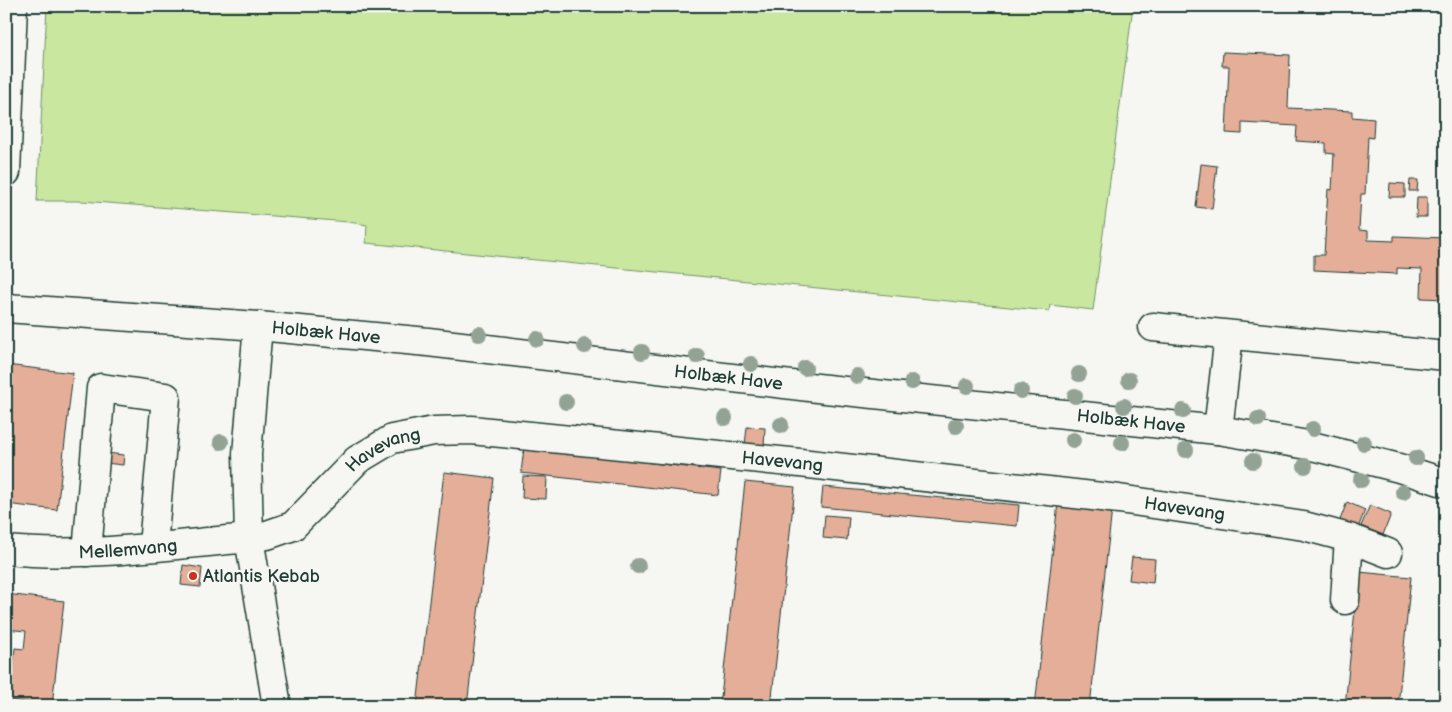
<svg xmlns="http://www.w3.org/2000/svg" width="1452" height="712" viewBox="0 0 1452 712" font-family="'Balsamiq Sans',sans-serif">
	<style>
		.green { fill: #c9e79f; stroke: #74926a }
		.building { fill: #e4ae99; stroke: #1f3d34 }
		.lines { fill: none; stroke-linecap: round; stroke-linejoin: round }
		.minor-casing { stroke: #1f3d34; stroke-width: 31 }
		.minor { stroke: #f6f6f2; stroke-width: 28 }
		.tree { fill: #92a395 }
		.poi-dot { fill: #c8321e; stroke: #f6f6f2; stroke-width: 2 }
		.labels { text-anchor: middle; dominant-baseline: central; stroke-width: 4.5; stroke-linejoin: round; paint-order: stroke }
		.street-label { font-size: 18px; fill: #1f3d34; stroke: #f6f6f2 }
		.poi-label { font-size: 18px; fill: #1f3d34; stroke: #f6f6f2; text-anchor: start }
	</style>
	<rect width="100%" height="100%" fill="#f6f6f2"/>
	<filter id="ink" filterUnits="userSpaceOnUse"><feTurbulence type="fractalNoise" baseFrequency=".02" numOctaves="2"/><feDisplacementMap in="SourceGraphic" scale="10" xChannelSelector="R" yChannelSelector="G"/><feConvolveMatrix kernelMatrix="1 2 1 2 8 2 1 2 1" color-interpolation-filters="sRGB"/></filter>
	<g filter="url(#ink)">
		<polygon class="green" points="47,6 1133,6 1093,310 1050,305 1049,311 366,243 367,225 349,222 82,201 37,201"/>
		<g class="building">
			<polygon points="1223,52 1290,55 1288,108 1352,111 1352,117 1374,119 1373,138 1368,137 1365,194 1361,194 1359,230 1368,231 1368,240 1394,241 1394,236 1446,238 1446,299 1421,298 1422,269 1397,268 1397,274 1314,270 1314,255 1324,255 1328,189 1332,190 1334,154 1326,153 1326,143 1296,141 1297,126 1242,123 1242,134 1226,133 1229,66 1222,66"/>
			<polygon points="1201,164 1217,166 1212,209 1196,207"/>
			<polygon points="1410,180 1418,180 1417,191 1409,191"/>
			<polygon points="1390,183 1405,184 1405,197 1389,197"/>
			<polygon points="1417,197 1427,197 1427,217 1416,217"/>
			<polygon points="6,365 73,373 57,510 6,504"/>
			<polygon points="747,427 765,428 764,446 745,445"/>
			<polygon points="524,448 721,471 718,495 521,473"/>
			<polygon points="106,453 124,455 123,465 105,463"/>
			<polygon points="444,472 494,478 467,706 417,706"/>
			<polygon points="523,476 547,477 546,499 522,498"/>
			<polygon points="745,482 795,487 771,706 720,706"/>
			<polygon points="823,487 1019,505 1017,526 821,507"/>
			<polygon points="1347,502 1365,510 1358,528 1340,520"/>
			<polygon points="1058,503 1112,509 1090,706 1035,706"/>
			<polygon points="1370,505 1391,514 1383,535 1361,526"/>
			<polygon points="825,515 849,517 847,540 823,538"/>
			<polygon points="1132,557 1155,559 1153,583 1129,580"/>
			<polygon points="183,565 202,568 200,587 181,585"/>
			<polygon points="1359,572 1411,577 1398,706 1345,706"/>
			<polygon points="6,594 64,601 52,705 9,700 15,648 24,649 26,631 6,629"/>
		</g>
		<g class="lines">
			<defs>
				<g id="minor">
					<polyline points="6,172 13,6"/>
					<path id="s1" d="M6 308 258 326 428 342 826 389 1218 430 1308 445 1399 468 1446 483"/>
					<polyline points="258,326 247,454 249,538 277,706"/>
					<polyline points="1153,327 1446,356"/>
					<polyline points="1218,430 1229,335"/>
					<path id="s2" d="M6 550C87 558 169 545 249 538L267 535 293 526 357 460 392 439 434 431 471 430 800 463 1119 499 1304 526 1349 538 1388 553"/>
					<polyline points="87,552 101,388 166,397 153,546"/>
					<polyline points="1345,600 1349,538"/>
				</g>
			</defs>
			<use href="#minor" class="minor-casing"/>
			<use href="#minor" class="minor"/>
		</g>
		<g class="tree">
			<circle cx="479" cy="334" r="8"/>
			<circle cx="537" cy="339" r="8"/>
			<circle cx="585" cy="346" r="8"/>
			<circle cx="642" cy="352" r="8"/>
			<circle cx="697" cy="356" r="8"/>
			<circle cx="751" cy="364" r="8"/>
			<circle cx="805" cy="368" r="8"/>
			<circle cx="1079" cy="374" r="8"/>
			<circle cx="857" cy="376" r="8"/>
			<circle cx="1129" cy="380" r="8"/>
			<circle cx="912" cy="382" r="8"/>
			<circle cx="967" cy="386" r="8"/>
			<circle cx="1021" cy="391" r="8"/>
			<circle cx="1075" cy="396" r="8"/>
			<circle cx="566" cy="402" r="8"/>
			<circle cx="1124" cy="406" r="8"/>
			<circle cx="1183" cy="411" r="8"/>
			<circle cx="725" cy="418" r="8"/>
			<circle cx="1258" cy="419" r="8"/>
			<circle cx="781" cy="425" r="8"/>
			<circle cx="956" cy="426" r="8"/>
			<circle cx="1313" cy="429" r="8"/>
			<circle cx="1073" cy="440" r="8"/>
			<circle cx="221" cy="442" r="8"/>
			<circle cx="1122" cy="443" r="8"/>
			<circle cx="1364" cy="443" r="8"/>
			<circle cx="1186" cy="450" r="8"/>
			<circle cx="1416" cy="458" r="8"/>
			<circle cx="1253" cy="461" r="8"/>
			<circle cx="1305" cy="466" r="8"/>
			<circle cx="1361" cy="480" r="8"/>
			<circle cx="1403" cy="492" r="8"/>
			<circle cx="638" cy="566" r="8"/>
		</g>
	</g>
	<circle class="poi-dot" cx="193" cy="576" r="5"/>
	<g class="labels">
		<g class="street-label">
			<text stroke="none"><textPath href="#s1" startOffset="321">Holbæk Have</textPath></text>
			<text stroke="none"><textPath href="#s1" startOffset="726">Holbæk Have</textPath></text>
			<text stroke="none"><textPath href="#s1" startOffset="1131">Holbæk Have</textPath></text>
			<text stroke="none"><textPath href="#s2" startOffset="410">Havevang</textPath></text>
			<text stroke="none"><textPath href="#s2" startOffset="815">Havevang</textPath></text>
			<text stroke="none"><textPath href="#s2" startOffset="1220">Havevang</textPath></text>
			<text stroke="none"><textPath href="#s2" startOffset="122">Mellemvang</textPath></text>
		</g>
		<g class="poi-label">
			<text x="203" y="576">Atlantis Kebab</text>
		</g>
	</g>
	<rect width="1452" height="712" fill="none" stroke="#f6f6f2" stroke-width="25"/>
	<rect x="12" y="12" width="1427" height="687" fill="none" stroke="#1f3d34" stroke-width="2" filter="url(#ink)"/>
</svg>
